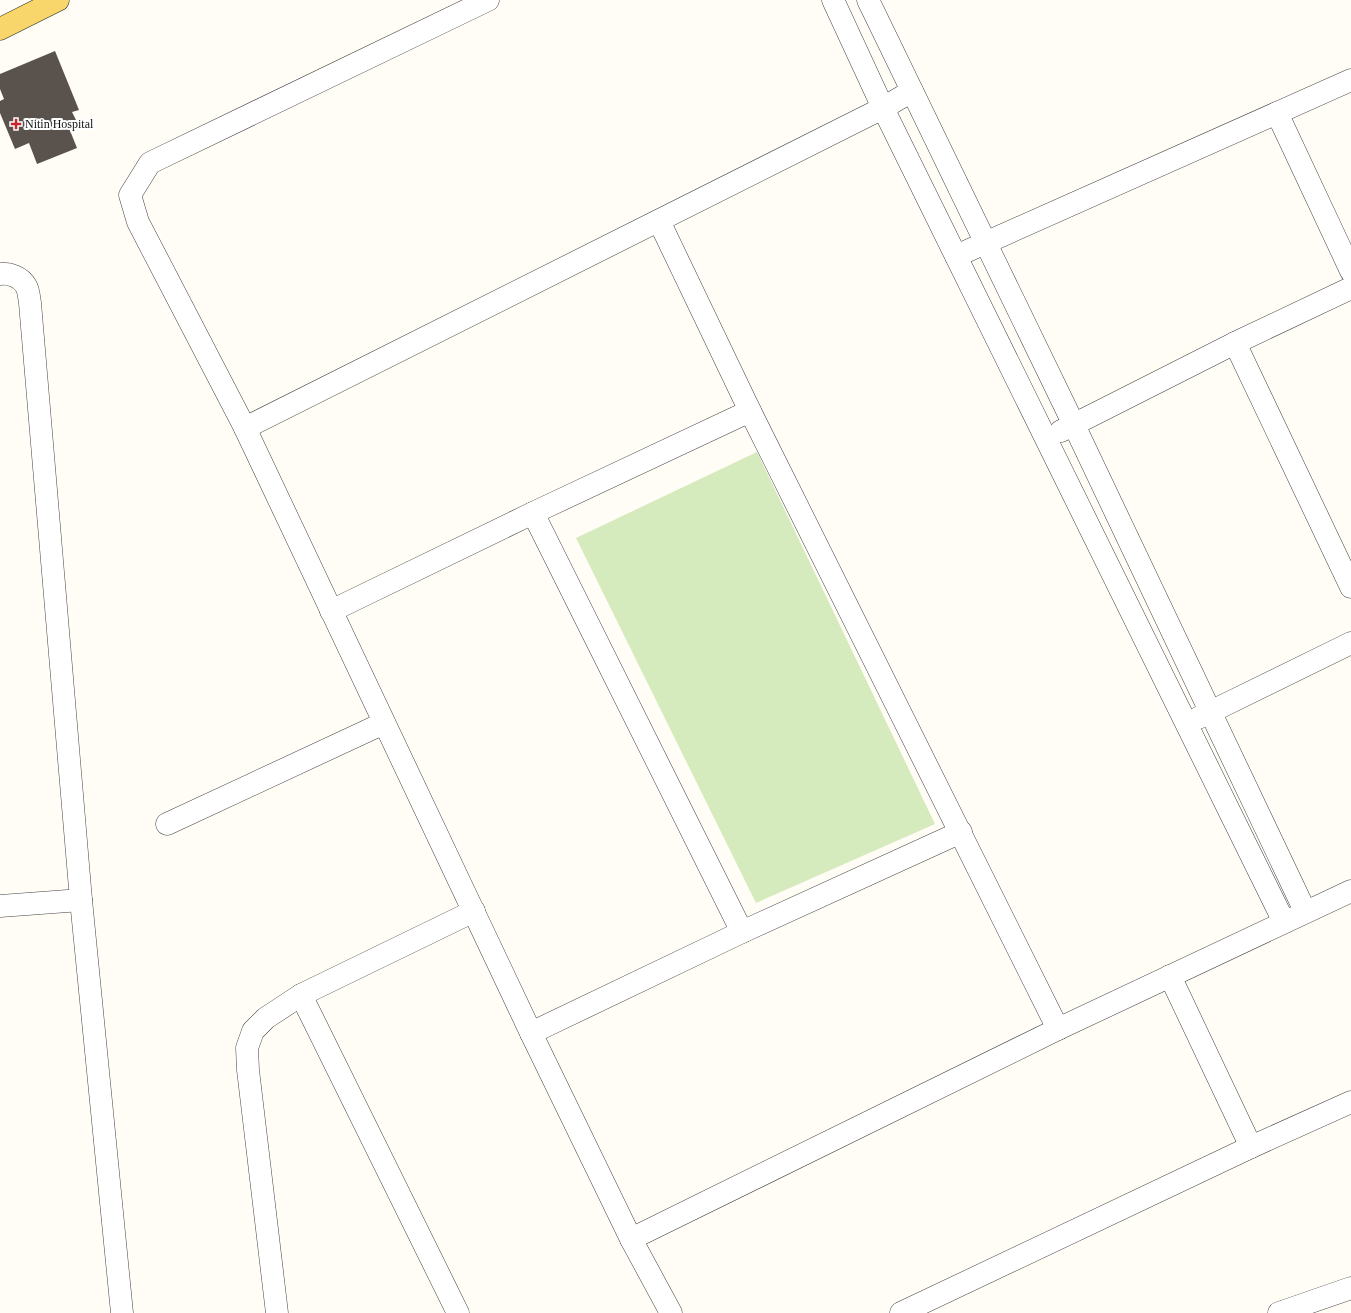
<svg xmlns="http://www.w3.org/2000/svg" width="1351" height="1313" viewBox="0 0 1351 1313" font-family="'Times New Roman',serif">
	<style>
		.green { fill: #d5ebbd }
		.building { fill: #5a524d }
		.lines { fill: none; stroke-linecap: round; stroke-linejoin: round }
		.minor-casing { stroke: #444; stroke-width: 23 }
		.major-casing { stroke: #222; stroke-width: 23 }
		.minor { stroke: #fff; stroke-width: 22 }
		.major { stroke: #f9d66b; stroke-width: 22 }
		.poi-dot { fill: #c4262e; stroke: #fff; stroke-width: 1.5 }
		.labels { text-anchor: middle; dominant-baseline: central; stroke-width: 4; stroke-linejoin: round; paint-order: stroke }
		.poi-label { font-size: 12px; fill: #111; stroke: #fff; text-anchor: start }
	</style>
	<rect width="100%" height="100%" fill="#fffdf5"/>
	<polygon class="green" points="757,452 935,824 756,903 576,538"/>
	<polygon class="building" points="55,51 79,110 72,112 76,120 67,123 77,148 37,164 29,143 15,149 0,113 0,101 4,99 0,89 0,74"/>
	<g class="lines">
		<defs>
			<g id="minor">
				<polyline points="488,0 150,163 130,195 138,222 245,428 531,1033 631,1239 671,1313"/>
				<polyline points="833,0 883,108 1284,922"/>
				<polyline points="868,0 1074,425 1305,911"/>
				<polyline points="1277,113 1351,271"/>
				<polyline points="659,221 750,411 1058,1029"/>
				<polyline points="956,256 1351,80"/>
				<path d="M0 274C10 273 21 277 26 286 29 291 29 298 30 303L81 900 122 1313"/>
				<polyline points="1235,343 1351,587"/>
				<polyline points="245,428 883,108 912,91"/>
				<polyline points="1061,431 1235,343 1351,288"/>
				<polyline points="533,513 742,932"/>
				<polyline points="331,611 533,513 750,411"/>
				<polyline points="1198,718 1351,643"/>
				<polyline points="167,824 384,723"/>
				<polyline points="0,906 81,900"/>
				<polyline points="1170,976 1251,1147"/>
				<polyline points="301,995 458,1313"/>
				<polyline points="531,1033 742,932 961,832"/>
				<polyline points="631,1239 1058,1029 1351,891"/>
				<polyline points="277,1313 248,1070 247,1048 253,1031 266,1018 301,995 474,911"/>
				<polyline points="901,1313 1251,1147 1351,1102"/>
				<polyline points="1279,1313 1351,1288"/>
			</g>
			<polyline id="major" points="0,29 58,0"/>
		</defs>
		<use href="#minor" class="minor-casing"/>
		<use href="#major" class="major-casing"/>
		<use href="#minor" class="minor"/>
		<use href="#major" class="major"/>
	</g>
	<path class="poi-dot" d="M14 118h4v4h4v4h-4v4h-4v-4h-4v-4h4z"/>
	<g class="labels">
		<g class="poi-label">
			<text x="25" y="124">Nitin Hospital</text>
		</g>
	</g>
</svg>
